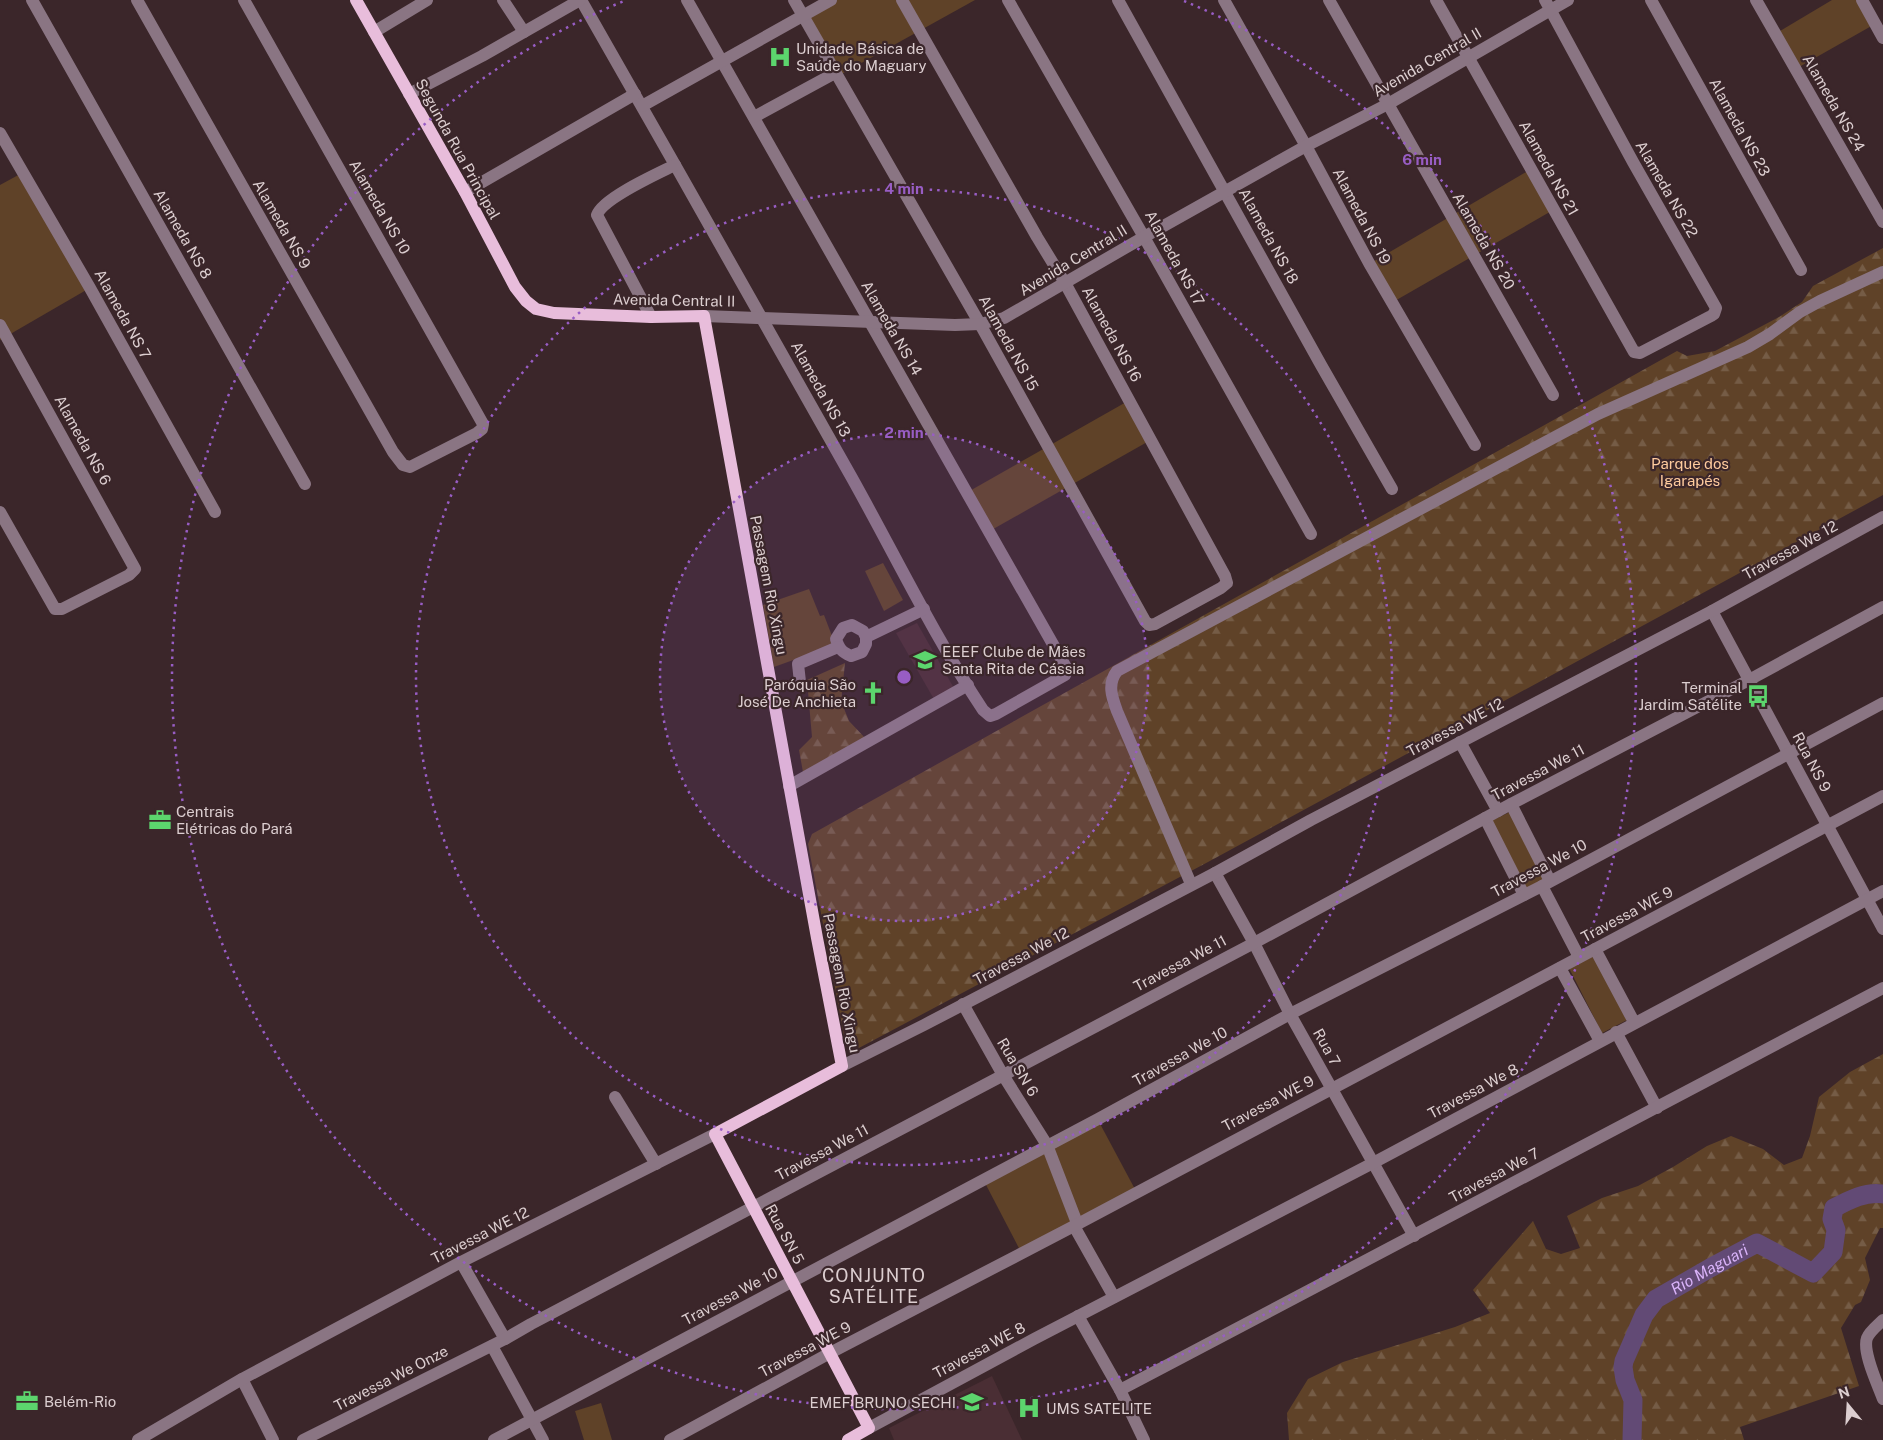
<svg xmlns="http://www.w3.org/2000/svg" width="1883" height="1440" viewBox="0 0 1883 1440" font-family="'Public Sans',sans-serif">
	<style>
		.built { fill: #4a2e34 }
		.green { fill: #5f4228 }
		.forest { fill: url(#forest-firs) }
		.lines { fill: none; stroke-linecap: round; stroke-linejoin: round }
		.river { stroke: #624a75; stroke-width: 19 }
		.minor { stroke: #8a7583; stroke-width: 12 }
		.major { stroke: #e8bddb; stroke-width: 12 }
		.ring { fill: none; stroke: #985dc4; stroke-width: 2.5; stroke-dasharray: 2.5 5 }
		.labels { text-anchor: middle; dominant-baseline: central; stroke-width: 4.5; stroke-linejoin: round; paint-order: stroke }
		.poi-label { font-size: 15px; fill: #dcced0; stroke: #3b262a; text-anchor: start }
		.street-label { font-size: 15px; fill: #dcced0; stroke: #3b262a }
		.park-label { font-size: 15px; fill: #ffcb9e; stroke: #3b262a }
		.water-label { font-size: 16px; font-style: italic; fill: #d9b3f9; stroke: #3b262a }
		.quarter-label { font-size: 18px; letter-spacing: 1px; fill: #dcced0; stroke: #3b262a }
		.centre { fill: #985dc4; stroke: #3b262a; stroke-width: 2.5 }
		.ring-label { font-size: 15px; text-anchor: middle; font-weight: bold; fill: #985dc4; stroke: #3b262a; stroke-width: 4.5; stroke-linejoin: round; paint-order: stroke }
	</style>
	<defs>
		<pattern id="forest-firs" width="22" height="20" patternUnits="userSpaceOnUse" patternTransform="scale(1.25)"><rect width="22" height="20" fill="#5f4228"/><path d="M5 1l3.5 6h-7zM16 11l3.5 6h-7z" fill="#755c46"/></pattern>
	</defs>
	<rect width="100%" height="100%" fill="#3b262a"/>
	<g class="built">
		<polygon points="917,623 955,690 935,701 896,633"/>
		<polygon points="992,1376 1022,1440 894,1440 889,1428"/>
	</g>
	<g class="green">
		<polygon points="834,0 975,0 838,76 803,17"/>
		<polygon points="1832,0 1862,0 1875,24 1799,67 1780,31"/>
		<polygon points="1533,168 1555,209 1393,302 1371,263"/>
		<polygon points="22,173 88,289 0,340 0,185"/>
		<polygon points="1128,401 1149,441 988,532 966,493"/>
		<polygon points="883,563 903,600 884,611 865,571"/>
		<polygon points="809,589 820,616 824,615 832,636 832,646 774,667 763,605"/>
		<polygon points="1510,812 1545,880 1526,890 1491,821"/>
		<polygon points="1593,955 1627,1020 1602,1033 1569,968"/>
		<polygon points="1098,1120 1137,1193 1022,1254 984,1181"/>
		<polygon points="601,1403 612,1440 584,1440 575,1411"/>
	</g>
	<g class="forest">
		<polygon points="1883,248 1883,495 1208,862 857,1049 846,1046 808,844 812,834 1677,351 1687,356 1715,351 1779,317 1802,302 1813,286"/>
		<polygon points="845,663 841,701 849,721 867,740 803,772 799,750 812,737 807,680"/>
		<polygon points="1883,1054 1883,1228 1880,1228 1865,1258 1870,1280 1861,1302 1855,1305 1841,1328 1859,1386 1740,1427 1744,1440 1289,1440 1287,1413 1308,1379 1343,1362 1455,1327 1490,1313 1473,1290 1533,1221 1546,1249 1561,1254 1580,1248 1567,1216 1602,1198 1638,1186 1673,1167 1707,1146 1731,1136 1763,1149 1784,1165 1802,1158 1810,1136 1819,1097 1850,1072"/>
	</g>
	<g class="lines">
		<path class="river" id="s1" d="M1632 1440 1633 1400 1625 1380 1623 1367 1624 1361 1644 1315 1656 1299 1710 1268 1757 1243 1813 1273 1833 1252 1836 1230 1832 1219 1834 1208C1849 1200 1866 1191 1883 1194"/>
		<g class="minor">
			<polyline points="32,0 305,484"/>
			<polyline points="137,0 393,452 403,465 410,467 477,433 482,429 483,424 244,0"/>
			<polyline points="503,0 524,32"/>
			<path d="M581 0C672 159 762 318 852 478 895 555 934 636 983 710L990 716 996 714 1065 675 1067 669 687 0"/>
			<polyline points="794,0 980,324 1145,621 1149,625 1155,624 1221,588 1227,583 1225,576 1065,283 1037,237 902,0"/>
			<polyline points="1008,0 1144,237 1311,534"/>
			<polyline points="1118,0 1321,365 1392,489"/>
			<polyline points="1224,0 1306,146 1369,263 1475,445"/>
			<polyline points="1329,0 1553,395"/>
			<polyline points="1436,0 1634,352 1640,353 1711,316 1714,314 1716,308 1633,162 1545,0"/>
			<polyline points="1651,0 1801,270"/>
			<polyline points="1756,0 1883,222"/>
			<polyline points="1862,0 1883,38"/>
			<polyline points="374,32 427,0"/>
			<polyline points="409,94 482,56 580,0"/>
			<polyline points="642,106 831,0"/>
			<polyline points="754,117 835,73"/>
			<polyline points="0,133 90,288 215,512"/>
			<polyline points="465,192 635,94"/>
			<polyline points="704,316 955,325 980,324 1004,318 1144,237 1306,146 1388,104 1568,0"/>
			<path d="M651 317 597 215C603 198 657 174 675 165"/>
			<polyline points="0,325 135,569 129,575 62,609 55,609 0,512"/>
			<polyline points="1712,611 1883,929"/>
			<path d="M866 637V644L862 652 851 656C842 652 839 649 836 639L843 628 852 625 863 631 866 637 924 609"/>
			<polyline points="800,682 798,664 838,647"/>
			<polyline points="1460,742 1498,811"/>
			<polyline points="789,786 968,685"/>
			<polyline points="1511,804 1550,881"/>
			<polyline points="1485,818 1524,895"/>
			<polyline points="1215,873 1254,943 1290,1014 1414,1236"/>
			<path d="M1191 884 1117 711C1112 697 1107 684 1117 671L1598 414 1748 347 1770 334 1800 312 1820 301 1883 272"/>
			<polyline points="1542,886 1579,957"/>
			<polyline points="1595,949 1634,1022"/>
			<polyline points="1560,968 1600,1041"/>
			<polyline points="963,1004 1003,1075 1047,1145 1077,1223"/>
			<polyline points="1616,1032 1657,1108"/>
			<polyline points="842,1066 924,1025 1215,873 1311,820 1712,611 1883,517"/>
			<polyline points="615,1097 656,1164"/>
			<polyline points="1074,1226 1114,1297"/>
			<polyline points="461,1262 505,1339"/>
			<polyline points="1078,1316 1120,1390 1144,1440"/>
			<path d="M1883 1320C1877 1326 1870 1331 1867 1338 1862 1352 1878 1385 1883 1399"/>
			<polyline points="492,1346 543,1440"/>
			<polyline points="242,1379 273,1440"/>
			<polyline points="1120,1390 1883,988"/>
			<polyline points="869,1428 1034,1339 1373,1163 1883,891"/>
			<polyline points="138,1440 242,1379 461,1262 715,1134"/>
			<polyline points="303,1440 505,1339 531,1324 1254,943 1511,804 1749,680 1883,607"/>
			<polyline points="494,1440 1098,1119 1290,1014 1542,886 1883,703"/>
			<polyline points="670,1440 830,1353 1074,1226 1883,796"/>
		</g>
		<polyline class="major" points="356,0 465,192 515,287 526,301 536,309 554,313 651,317 704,316 817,938 842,1066 715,1134 869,1428 848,1440"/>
	</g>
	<circle cx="904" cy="677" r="244" fill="#985dc4" fill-opacity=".12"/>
	<g class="ring">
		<circle cx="904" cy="677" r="244"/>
		<circle cx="904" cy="677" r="488"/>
		<path d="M1184 1A732 732 0 1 1 624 1"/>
	</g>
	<defs>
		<symbol id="hospital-bare" viewBox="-9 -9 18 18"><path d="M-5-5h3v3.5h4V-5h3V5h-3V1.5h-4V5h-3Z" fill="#5cd56d" stroke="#3b262a" stroke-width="2.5" paint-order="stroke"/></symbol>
		<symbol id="school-bare" viewBox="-9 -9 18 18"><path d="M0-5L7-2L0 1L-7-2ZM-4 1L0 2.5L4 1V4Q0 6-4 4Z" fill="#5cd56d" stroke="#3b262a" stroke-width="2.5" paint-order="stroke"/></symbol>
		<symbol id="church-bare" viewBox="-9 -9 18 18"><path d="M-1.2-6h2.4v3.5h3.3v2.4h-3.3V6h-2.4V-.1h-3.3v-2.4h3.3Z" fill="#5cd56d" stroke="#3b262a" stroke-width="2.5" paint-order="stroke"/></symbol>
		<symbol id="bus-bare" viewBox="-9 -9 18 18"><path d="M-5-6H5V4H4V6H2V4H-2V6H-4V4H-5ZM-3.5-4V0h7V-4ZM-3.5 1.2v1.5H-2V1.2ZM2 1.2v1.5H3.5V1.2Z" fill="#5cd56d" stroke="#3b262a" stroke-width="2.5" paint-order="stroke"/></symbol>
		<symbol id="office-bare" viewBox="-9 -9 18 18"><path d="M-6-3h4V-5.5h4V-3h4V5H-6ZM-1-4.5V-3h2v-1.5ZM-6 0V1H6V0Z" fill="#5cd56d" stroke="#3b262a" stroke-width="2.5" paint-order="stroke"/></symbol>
	</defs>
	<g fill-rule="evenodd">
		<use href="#hospital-bare" x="764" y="41" width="32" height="32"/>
		<use href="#school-bare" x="909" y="644" width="32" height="32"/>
		<use href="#church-bare" x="857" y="677" width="32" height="32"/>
		<use href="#bus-bare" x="1742" y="680" width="32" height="32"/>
		<use href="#office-bare" x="144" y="804" width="32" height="32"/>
		<use href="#office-bare" x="11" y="1385" width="32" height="32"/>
		<use href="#school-bare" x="956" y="1386" width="32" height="32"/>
		<use href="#hospital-bare" x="1013" y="1392" width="32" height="32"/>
	</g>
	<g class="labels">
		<g class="poi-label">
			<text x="796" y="48">Unidade Básica de<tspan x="796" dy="17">Saúde do Maguary</tspan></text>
			<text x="942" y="651">EEEF Clube de Mães<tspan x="942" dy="17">Santa Rita de Cássia</tspan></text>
			<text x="856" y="684" text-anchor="end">Paróquia São<tspan x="856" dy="17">José De Anchieta</tspan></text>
			<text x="1742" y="687" text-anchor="end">Terminal<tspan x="1742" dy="17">Jardim Satélite</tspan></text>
			<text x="176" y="811">Centrais<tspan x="176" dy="17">Elétricas do Pará</tspan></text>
			<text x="44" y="1401">Belém-Rio</text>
			<text x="956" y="1402" text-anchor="end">EMEF BRUNO SECHI</text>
			<text x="1046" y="1408">UMS SATELITE</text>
		</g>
		<g class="street-label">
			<text transform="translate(1427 62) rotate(-30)">Avenida Central II</text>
			<text transform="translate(1834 103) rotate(60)">Alameda NS 24</text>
			<text transform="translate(1740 127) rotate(61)">Alameda NS 23</text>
			<text transform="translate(458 149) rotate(61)">Segunda Rua Principal</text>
			<text transform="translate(1549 168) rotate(61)">Alameda NS 21</text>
			<text transform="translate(1667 189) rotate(60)">Alameda NS 22</text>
			<text transform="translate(380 207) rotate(60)">Alameda NS 10</text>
			<text transform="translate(1362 216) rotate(62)">Alameda NS 19</text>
			<text transform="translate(282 224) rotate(60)">Alameda NS 9</text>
			<text transform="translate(183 234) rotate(60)">Alameda NS 8</text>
			<text transform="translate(1269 236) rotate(61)">Alameda NS 18</text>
			<text transform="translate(1484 241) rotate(60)">Alameda NS 20</text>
			<text transform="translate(1175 258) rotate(61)">Alameda NS 17</text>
			<text transform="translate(1073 260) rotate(-31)">Avenida Central II</text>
			<text transform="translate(674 300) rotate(1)">Avenida Central II</text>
			<text transform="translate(123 314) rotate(61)">Alameda NS 7</text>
			<text transform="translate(892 328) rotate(60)">Alameda NS 14</text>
			<text transform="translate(1112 334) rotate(61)">Alameda NS 16</text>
			<text transform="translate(1009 343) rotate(61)">Alameda NS 15</text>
			<text transform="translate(821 389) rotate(61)">Alameda NS 13</text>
			<text transform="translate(83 440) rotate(61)">Alameda NS 6</text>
			<text transform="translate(1790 550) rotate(-29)">Travessa We 12</text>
			<text transform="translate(769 585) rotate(79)">Passagem Rio Xingu</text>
			<text transform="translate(1455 727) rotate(-28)">Travessa WE 12</text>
			<text transform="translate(1812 762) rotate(62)">Rua NS 9</text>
			<text transform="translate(1538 772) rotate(-28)">Travessa We 11</text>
			<text transform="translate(1539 868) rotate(-28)">Travessa We 10</text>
			<text transform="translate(1627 914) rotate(-28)">Travessa WE 9</text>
			<text transform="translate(1021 956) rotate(-28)">Travessa We 12</text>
			<text transform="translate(1180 963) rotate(-28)">Travessa We 11</text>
			<text transform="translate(842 983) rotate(79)">Passagem Rio Xingu</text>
			<text transform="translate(1327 1047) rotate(61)">Rua 7</text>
			<text transform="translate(1180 1056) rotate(-29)">Travessa We 10</text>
			<text transform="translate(1018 1067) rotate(59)">Rua SN 6</text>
			<text transform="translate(1473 1091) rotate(-28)">Travessa We 8</text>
			<text transform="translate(1268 1103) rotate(-28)">Travessa WE 9</text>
			<text transform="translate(822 1152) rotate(-28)">Travessa We 11</text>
			<text transform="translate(1494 1175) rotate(-28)">Travessa We 7</text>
			<text transform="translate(785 1234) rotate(62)">Rua SN 5</text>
			<text transform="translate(480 1235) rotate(-27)">Travessa WE 12</text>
			<text transform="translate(730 1296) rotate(-28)">Travessa We 10</text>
			<text transform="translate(805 1349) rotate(-28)">Travessa WE 9</text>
			<text transform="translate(979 1350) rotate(-28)">Travessa WE 8</text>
			<text transform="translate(391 1378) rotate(-27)">Travessa We Onze</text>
		</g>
		<g class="park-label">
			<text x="1690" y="463">Parque dos<tspan x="1690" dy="17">Igarapés</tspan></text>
		</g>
		<g class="water-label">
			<text stroke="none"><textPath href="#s1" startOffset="212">Rio Maguari</textPath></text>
		</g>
		<g class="quarter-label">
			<text x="874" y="1275">CONJUNTO<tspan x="874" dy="21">SATÉLITE</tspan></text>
		</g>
	</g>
	<circle cx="904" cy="677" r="8" class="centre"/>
	<g class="ring-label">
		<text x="1422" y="165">6 min</text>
		<text x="904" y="194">4 min</text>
		<text x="904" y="438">2 min</text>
	</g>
	<g transform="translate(1848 1405) rotate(342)" stroke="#3b262a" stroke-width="4" paint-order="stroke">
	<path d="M0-4L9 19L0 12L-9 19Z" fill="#dcced0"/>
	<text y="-8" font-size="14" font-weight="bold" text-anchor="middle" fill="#dcced0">N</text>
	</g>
</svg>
